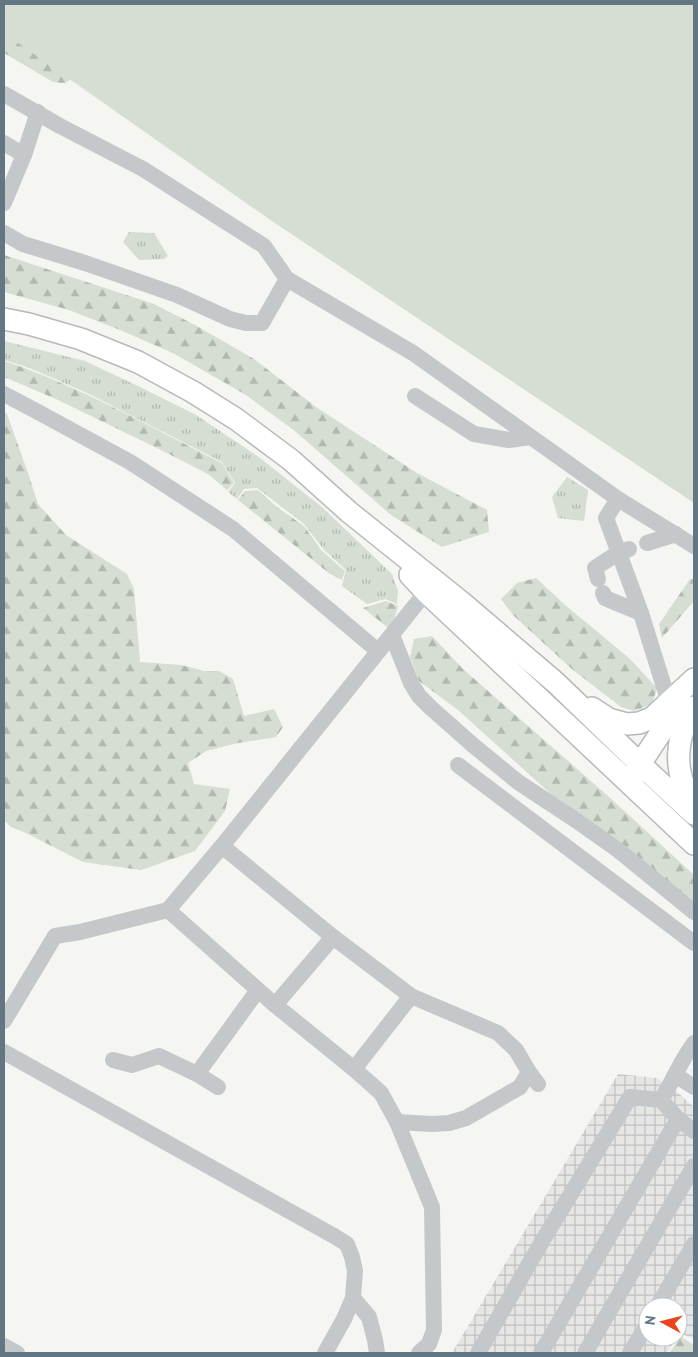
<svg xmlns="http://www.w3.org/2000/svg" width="698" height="1357" viewBox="0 0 698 1357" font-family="'PT Sans',sans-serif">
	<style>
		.industrial { fill: url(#industrial-grid) }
		.grass { fill: url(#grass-tufts) }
		.forest { fill: url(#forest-firs) }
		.green { fill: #d6ddd2 }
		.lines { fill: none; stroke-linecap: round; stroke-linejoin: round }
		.major-casing { stroke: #b5babd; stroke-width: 24 }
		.minor { stroke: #c5c8cb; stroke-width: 16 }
		.major { stroke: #fff; stroke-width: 21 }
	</style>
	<defs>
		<pattern id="industrial-grid" width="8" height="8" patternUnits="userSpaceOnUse" patternTransform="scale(1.25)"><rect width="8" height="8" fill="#e6e7e5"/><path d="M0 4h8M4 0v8" fill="none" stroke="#bec0bf"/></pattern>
		<pattern id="grass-tufts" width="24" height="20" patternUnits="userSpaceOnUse" patternTransform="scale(1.25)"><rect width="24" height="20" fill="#d6ddd2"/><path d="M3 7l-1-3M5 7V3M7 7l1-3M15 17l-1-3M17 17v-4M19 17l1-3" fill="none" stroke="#b1b8b0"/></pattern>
		<pattern id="forest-firs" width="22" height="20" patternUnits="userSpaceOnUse" patternTransform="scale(1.25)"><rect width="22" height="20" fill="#d6ddd2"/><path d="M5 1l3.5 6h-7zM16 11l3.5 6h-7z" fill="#b1b8b0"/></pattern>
	</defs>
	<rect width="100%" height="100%" fill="#f5f5f1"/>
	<polygon class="industrial" points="618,1074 657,1078 676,1091 694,1107 694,1339 680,1333 678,1335 678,1307 648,1307 648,1337 677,1337 667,1353 452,1353"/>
	<g class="grass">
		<polygon points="129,232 154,233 168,256 164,259 139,260 123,242"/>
		<polygon points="4,341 85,361 138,386 196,415 256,455 322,507 392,574 398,591 397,604 385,599 367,604 342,586 346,570 324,550 304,524 257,488 244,489 237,499 228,492 235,483 222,462 87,393 32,369 4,360"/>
		<polygon points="567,477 588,490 584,521 558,518 552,497"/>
	</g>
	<g class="forest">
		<polygon points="4,4 75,77 65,83 53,82 4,53"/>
		<polygon points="4,255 154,304 195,325 254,359 316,407 417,473 487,510 489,532 442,547 391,515 295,431 246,395 173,353 120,330 69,310 4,292"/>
		<path d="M4 361C80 386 150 427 222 463L234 483 227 490 208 474 161 450 56 399 4 377Z"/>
		<polygon points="4,412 7,414 28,473 38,504 66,535 127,574 134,589 140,662 181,665 204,671 219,671 233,679 244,716 274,709 283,727 276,737 238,743 206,751 188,763 194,784 230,789 225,811 195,851 141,870 83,862 26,833 11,827 4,820"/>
		<polygon points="258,490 277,507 304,526 322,551 345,571 342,580 330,574 238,500 245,491"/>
		<polygon points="536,578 565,605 629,658 657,688 652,704 634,711 621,707 573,670 513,615 501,599 517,583"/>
		<polygon points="690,579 694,579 694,601 662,638 659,624"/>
		<polygon points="386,601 398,606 391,630 363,608"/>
		<polygon points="432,636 463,669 608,796 694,875 694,906 563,805 458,710 419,681 410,657 414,639"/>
		<polygon points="681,1337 694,1345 694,1353 669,1353"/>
	</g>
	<polygon class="green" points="4,4 694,4 694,503 269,219 4,33"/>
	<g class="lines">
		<defs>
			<g id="major">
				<polyline points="4,319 29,324 81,339 138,362 193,392 236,419 291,460 349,512 460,601 555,682 640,764 694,814"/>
				<polyline points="410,575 426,592 694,844"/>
				<path d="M694 707C675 738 672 773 694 803"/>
				<polyline points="592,708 609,719 627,724 639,723 652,718 694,679"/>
				<polyline points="633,777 640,764 681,702"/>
			</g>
		</defs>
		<use href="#major" class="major-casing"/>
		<g class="minor">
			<polyline points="4,94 60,126 143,169 264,246 287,279 413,353 618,499 694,546"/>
			<polyline points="4,143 24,155"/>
			<polyline points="4,203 24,155 38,112"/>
			<polyline points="4,233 23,244 85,263 177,295 230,319 246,323 262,323 287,279"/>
			<polyline points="4,394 38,412 130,462 233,529 378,651"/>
			<polyline points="415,396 474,434 509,440 530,437"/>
			<polyline points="618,499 606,518 641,613 669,703"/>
			<polyline points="647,543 676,534"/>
			<polyline points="598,579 595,568 618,553 629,549"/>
			<polyline points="603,593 605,598 641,613"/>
			<polyline points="392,635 411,683 419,696 431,708 474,746 518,782 577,821 618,850 694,912"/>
			<polyline points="458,765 694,943"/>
			<polyline points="222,846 333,937 411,996 354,1069"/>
			<polyline points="168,910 275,1005 354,1069 381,1093 397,1122 432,1207 434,1330 429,1344 419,1353"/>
			<polyline points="411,996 498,1033 516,1050 529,1072 538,1084"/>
			<polyline points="275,1005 333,937"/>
			<polyline points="4,1021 55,936 80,932 168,910 222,846 426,592"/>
			<polyline points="4,1052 334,1236 347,1244 352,1257 355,1271 353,1298 344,1319 325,1353"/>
			<polyline points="113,1060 132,1065 159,1056 197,1074 218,1087"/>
			<polyline points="197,1074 258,990"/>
			<polyline points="675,1075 694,1087"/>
			<path d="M661 1100C673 1081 681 1060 694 1043"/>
			<polyline points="397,1122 432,1124 449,1123 466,1118 520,1087 529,1072"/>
			<polyline points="353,1298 369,1317 375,1340 377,1353"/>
			<polyline points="657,1307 694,1244"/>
			<polyline points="4,1346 17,1353"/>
			<polyline points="478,1353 544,1238 630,1097 661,1100 678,1119 694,1131"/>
			<polyline points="541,1353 678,1119"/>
			<polyline points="585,1353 694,1166"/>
			<polyline points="630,1353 648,1323"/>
		</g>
		<use href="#major" class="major"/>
	</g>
	<rect width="698" height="1357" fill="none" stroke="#637684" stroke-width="10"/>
	<g transform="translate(663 1322) rotate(277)"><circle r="24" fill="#ffffff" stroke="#c1c8ce"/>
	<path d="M0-4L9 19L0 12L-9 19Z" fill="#ea441c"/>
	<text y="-8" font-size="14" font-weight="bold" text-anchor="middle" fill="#637684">N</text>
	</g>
</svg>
